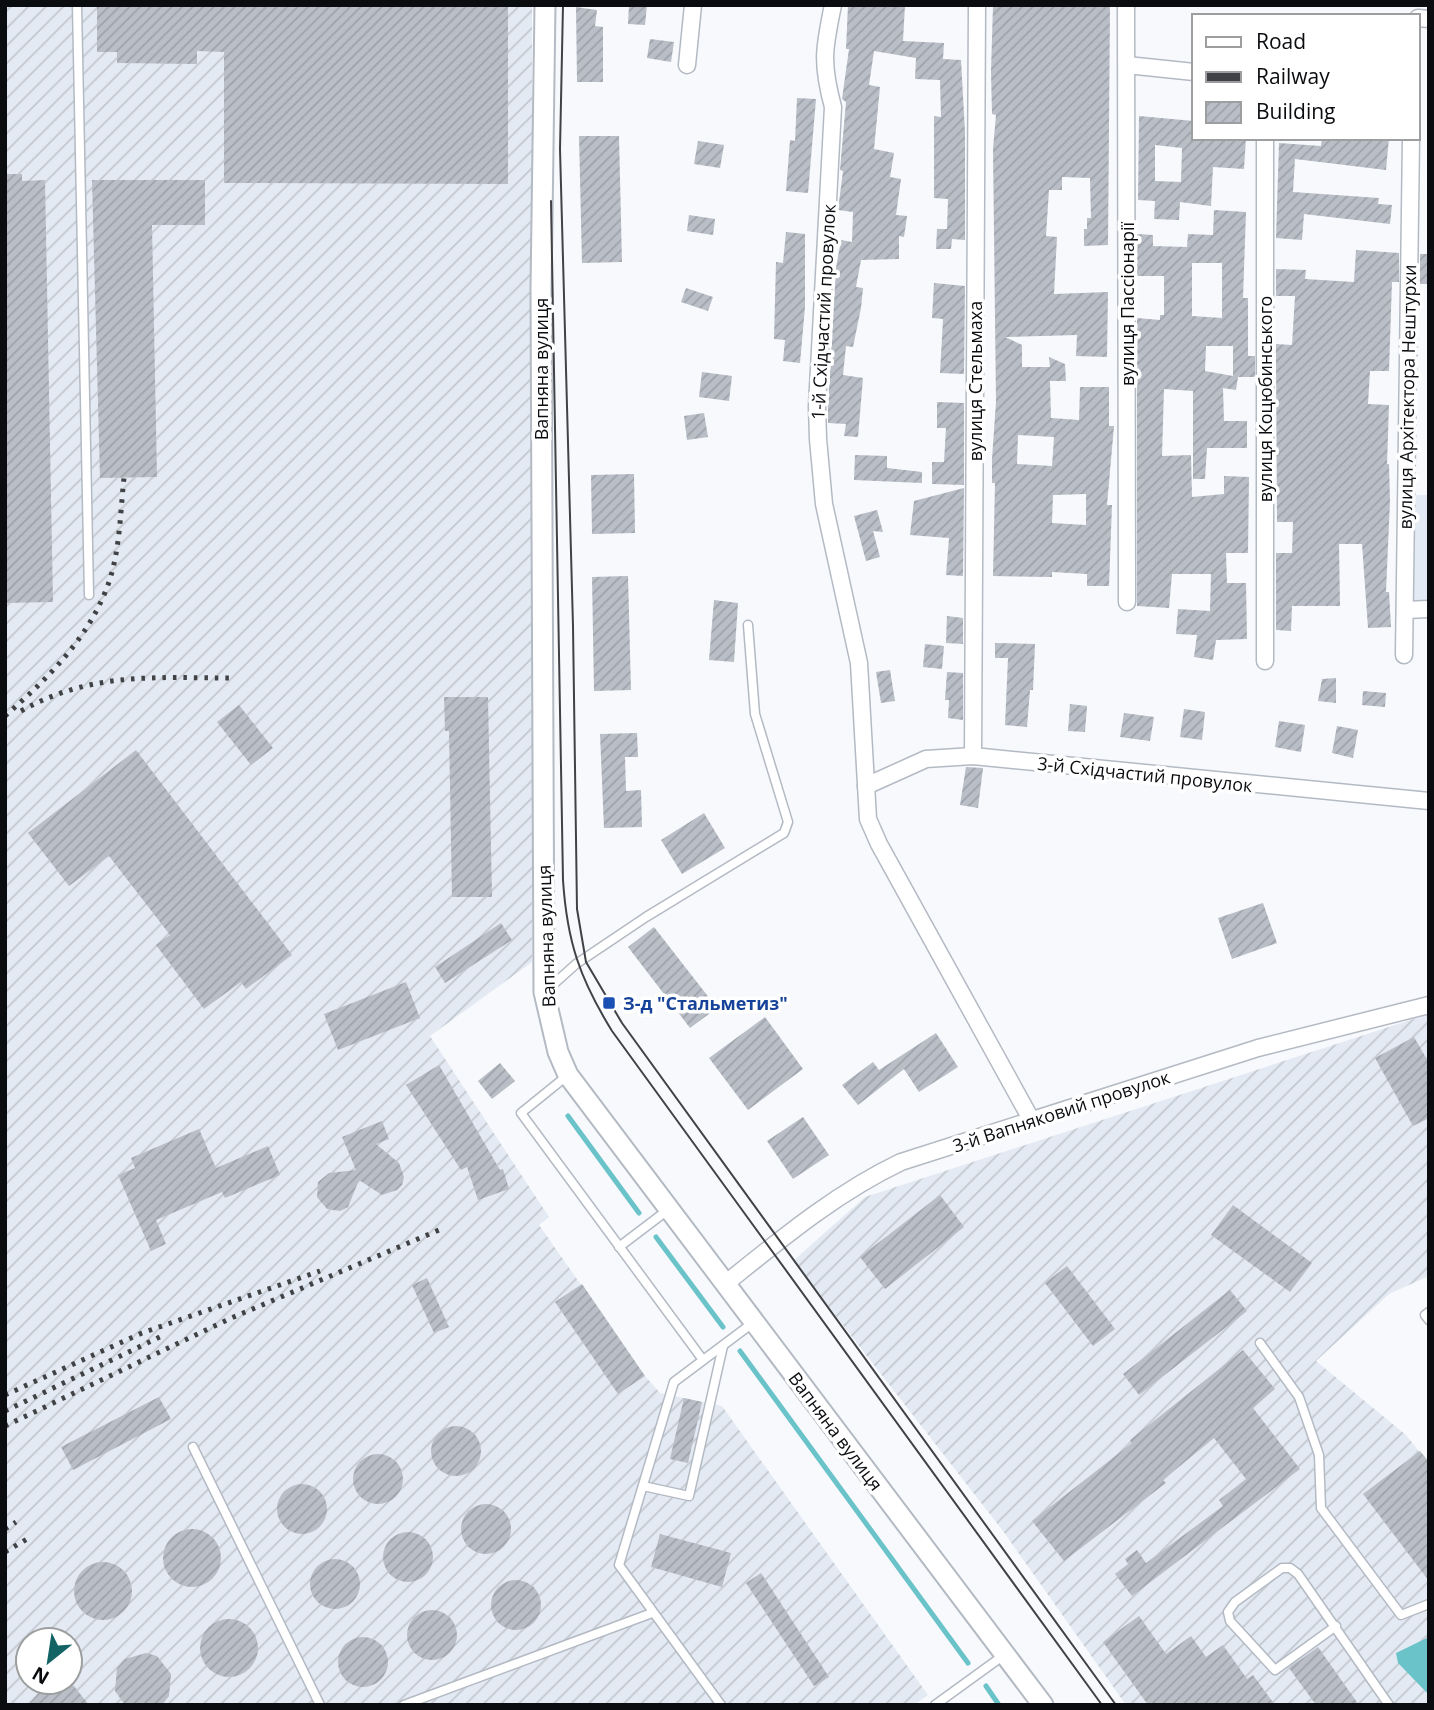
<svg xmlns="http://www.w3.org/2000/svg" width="1434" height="1710" viewBox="0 0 1434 1710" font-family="'Open Sans',sans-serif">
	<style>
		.built { fill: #e4eaf3 }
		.industrial { fill: url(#industrial-furrows); fill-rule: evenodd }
		.water { fill: #6bc3ca }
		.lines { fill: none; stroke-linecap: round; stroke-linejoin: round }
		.stream { stroke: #6bc3ca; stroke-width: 5 }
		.building { fill: url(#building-hatch); fill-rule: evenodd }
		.service-casing { stroke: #b4bac3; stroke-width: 11 }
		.minor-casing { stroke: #b4bac3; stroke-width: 19 }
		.tertiary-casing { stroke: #b4bac3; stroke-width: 23 }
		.service { stroke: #fff; stroke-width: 8 }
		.minor { stroke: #fff; stroke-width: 16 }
		.tertiary { stroke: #fff; stroke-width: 19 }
		.tram { stroke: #404246; stroke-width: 2 }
		.rail { stroke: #404246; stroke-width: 5; stroke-dasharray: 3.5 7; stroke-linecap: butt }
		.transit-dot { fill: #1a4fb4; stroke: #fff; stroke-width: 2.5 }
		.labels { text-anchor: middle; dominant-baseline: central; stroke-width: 7; stroke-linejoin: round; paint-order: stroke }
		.street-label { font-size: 18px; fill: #0a0c0f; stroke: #fff }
		.transit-label { font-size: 18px; font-weight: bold; fill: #164399; stroke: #fff; text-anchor: start }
	</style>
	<defs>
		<pattern id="industrial-furrows" width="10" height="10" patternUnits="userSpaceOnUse" patternTransform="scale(1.75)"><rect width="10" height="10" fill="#e4eaf3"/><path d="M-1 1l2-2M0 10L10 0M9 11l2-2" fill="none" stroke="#c2c8cf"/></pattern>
		<pattern id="building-hatch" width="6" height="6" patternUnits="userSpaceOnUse" patternTransform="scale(1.75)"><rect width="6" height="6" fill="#b9bec7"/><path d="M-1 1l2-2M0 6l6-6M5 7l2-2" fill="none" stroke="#9ea2aa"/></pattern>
	</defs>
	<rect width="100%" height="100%" fill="#f7f9fd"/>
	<polygon class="built" points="1408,495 1429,495 1429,606 1407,605"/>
	<g class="industrial">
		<path d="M5 5H532V962L430 1036 549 1217 539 1225 645 1376 660 1393 722 1406 928 1695 914 1705H5ZM28 1640H70V1682H28Z"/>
		<polygon points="1429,1014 1429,1276 1389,1294 1316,1361 1406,1435 1429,1464 1429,1705 1126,1705 1003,1531 793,1261 865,1197"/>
	</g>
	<polygon class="water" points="1429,1637 1429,1695 1398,1663 1396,1653"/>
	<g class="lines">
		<g class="stream">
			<polyline points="568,1116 639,1213"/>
			<polyline points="656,1237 723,1327"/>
			<polyline points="740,1351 968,1663"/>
			<polyline points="986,1686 999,1705"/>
		</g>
	</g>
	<g class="building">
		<polygon points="97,5 508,5 508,184 224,183 224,52 197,51 197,64 117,63 117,52 97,52"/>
		<polygon points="629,5 647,5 645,25 628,24"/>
		<polygon points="848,5 905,5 903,41 944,43 943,59 961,60 965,132 965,240 952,239 951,249 936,249 937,229 947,229 948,199 934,198 934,116 941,117 940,80 915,79 916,58 874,51 869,85 880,87 874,149 894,153 890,177 901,179 896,215 907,216 904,237 899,236 899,259 861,260 856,287 863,288 861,308 853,347 846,346 843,375 863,378 858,437 844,436 846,424 828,423 828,406 836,268 841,240 852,242 853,212 838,210 843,171 840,170 846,102 842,99 849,49 846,49"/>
		<path d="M993 5H1110L1108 245 1084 246V229H1087V218H1091L1090 178 1062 177V190H1049L1046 236 1057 237 1054 294 1108 292 1107 357 1076 356 1077 335 1005 337 1022 345V367H1050L1049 357 1065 364 1066 381H1050L1051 418 1079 420 1080 387H1109V426H1114L1107 505H1112L1109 586H1087V574L1052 572V577L993 576 995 483H992V459L996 402 993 149 996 115 992 114 991 72ZM1018 435 1054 437 1052 466 1017 464ZM1086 494V525L1052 523 1053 495Z"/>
		<polygon points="576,7 597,10 595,26 603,27 603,82 577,82"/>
		<polygon points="650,39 674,42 671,62 647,58"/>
		<polygon points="797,98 816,99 808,193 786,191 790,140 795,141"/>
		<path d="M1139 116 1194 121V138H1246L1244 169 1213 167 1211 206 1180 202 1179 220 1154 219 1155 201 1138 200ZM1155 145 1182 148 1181 182 1155 181Z"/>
		<polygon points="579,136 619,136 622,262 582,263"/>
		<polygon points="1322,138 1389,138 1386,170 1295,159 1293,192 1379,198 1378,204 1392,205 1390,224 1304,214 1302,240 1276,238 1279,143 1321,146"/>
		<polygon points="698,141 724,145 720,168 694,164"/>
		<polygon points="5,174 22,174 22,181 45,180 53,602 5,603"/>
		<polygon points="92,180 205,180 205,225 152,225 157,477 100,478"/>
		<path d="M1214 210 1246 212 1243 298H1248V356H1255V377H1234H1238L1236 390 1223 388 1224 421H1247V448H1207L1205 479H1193V391L1164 389 1162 456 1191 455 1192 497 1224 494V476L1249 477 1248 553H1226L1227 583H1246L1247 639 1216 640 1213 660 1194 657 1197 635 1176 634 1178 609 1210 611 1211 574H1172L1169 608 1137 606V318L1160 320V315H1164V276H1137V234L1153 235V246L1187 247 1188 234 1213 235ZM1192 263H1222V318L1192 316ZM1206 346H1233V376L1205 371Z"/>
		<polygon points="689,215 715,219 713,235 687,231"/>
		<polygon points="786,232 805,234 805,307 800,363 783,361 785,340 774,339 776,262 783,263"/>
		<polygon points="1356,250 1399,253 1399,282 1392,282 1389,371 1370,371 1368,404 1389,405 1387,464 1389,464 1390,501 1386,592 1389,592 1391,627 1368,628 1362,544 1339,544 1340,606 1292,606 1291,631 1276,630 1276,553 1292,553 1293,522 1277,522 1276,357 1276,344 1292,345 1295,296 1276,296 1276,269 1306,270 1305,279 1354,282"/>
		<rect x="1420" y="254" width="9" height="30"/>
		<polygon points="934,283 965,286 964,374 940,373 943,319 932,318"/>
		<polygon points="686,288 713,297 708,311 681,302"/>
		<polygon points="702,372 732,376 729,401 699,397"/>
		<polygon points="937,402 964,403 964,485 932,484 932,462 944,462 946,428 937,428"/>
		<polygon points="704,413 708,437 687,440 684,416"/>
		<polygon points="855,455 887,456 887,468 922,472 922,483 854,480"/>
		<polygon points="634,474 635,533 592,534 591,475"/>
		<polygon points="964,488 963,576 946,575 949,538 910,535 914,501"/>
		<polygon points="877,510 883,532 873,531 880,557 866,561 854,516"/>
		<polygon points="628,576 631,690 594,691 592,577"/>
		<polygon points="714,600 738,603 734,662 709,660"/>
		<polygon points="947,616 963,618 963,644 946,643"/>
		<polygon points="995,643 1035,644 1033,690 1030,690 1027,727 1005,725 1008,658 995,658"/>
		<polygon points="925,644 944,646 942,669 923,667"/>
		<polygon points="890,670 895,701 881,703 876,672"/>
		<polygon points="947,672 963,673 963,720 948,718 949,700 945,700"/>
		<polygon points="1336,678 1336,703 1318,701 1322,679"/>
		<polygon points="1363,691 1386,693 1385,707 1362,705"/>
		<polygon points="444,697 488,697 492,897 452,897 449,731 445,731"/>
		<polygon points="1070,704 1087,706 1085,732 1068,731"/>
		<polygon points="239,705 273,748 251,765 217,722"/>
		<polygon points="1184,709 1205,712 1202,740 1180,737"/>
		<polygon points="1124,713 1154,717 1150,741 1120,737"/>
		<polygon points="1279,721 1305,725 1301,752 1275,747"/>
		<polygon points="1337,726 1358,730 1353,758 1332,753"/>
		<polygon points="637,733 638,757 625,757 626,791 641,790 642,827 604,828 600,734"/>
		<polygon points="136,750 292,955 246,989 241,982 204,1009 156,945 170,935 109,856 69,886 28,833"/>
		<polygon points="966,767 983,768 978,808 960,805"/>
		<polygon points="704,813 725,848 682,874 661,840"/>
		<polygon points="1263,903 1277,943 1232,959 1218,918"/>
		<polygon points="501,923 512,940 445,983 435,967"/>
		<polygon points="654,927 717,1008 690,1028 628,947"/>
		<polygon points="406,982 420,1018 338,1050 324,1014"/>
		<polygon points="765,1017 803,1069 748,1110 709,1058"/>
		<polygon points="936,1033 958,1067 919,1092 904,1069 858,1105 842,1085 873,1062 879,1070"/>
		<polygon points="1414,1037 1429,1063 1429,1118 1413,1126 1375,1058"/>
		<polygon points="500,1063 515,1081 492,1099 478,1081"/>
		<polygon points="439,1065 500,1170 503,1169 509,1189 478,1200 467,1167 461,1170 406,1085"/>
		<polygon points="803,1117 829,1155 793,1179 767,1141"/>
		<polygon points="382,1121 389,1139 376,1144 399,1163 404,1177 402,1185 397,1190 382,1195 359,1180 348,1207 340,1211 327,1209 317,1197 318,1182 329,1173 356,1170 342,1137"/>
		<polygon points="199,1129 216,1168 268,1146 280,1175 225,1198 222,1192 156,1220 166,1244 151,1251 118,1175 135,1168 131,1158"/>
		<polygon points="940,1195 964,1227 885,1289 860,1257"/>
		<polygon points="1233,1205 1312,1263 1290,1292 1211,1235"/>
		<polygon points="1067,1266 1115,1329 1093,1346 1045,1283"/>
		<polygon points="427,1278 449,1327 434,1333 412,1285"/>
		<polygon points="582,1284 645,1376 618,1394 555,1302"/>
		<polygon points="1230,1290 1247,1311 1139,1395 1123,1374"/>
		<polygon points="1243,1350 1275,1389 1253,1408 1300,1469 1132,1596 1115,1574 1128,1564 1125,1559 1137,1550 1146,1563 1223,1506 1219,1500 1246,1479 1214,1438 1163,1480 1166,1483 1064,1561 1032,1521 1132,1443 1130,1440"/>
		<polygon points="159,1397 171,1419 73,1470 61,1447"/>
		<polygon points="684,1398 702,1402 688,1463 670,1459"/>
		<circle cx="456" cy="1451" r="25"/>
		<polygon points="1420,1451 1429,1462 1429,1581 1363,1494"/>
		<circle cx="378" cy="1479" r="25"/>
		<circle cx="302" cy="1509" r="25"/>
		<circle cx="486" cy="1529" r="25"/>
		<circle cx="192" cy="1558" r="29"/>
		<circle cx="408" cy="1557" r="25"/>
		<polygon points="660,1534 731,1553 722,1587 651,1567"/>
		<circle cx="335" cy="1584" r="25"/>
		<circle cx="103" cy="1591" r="29"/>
		<polygon points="761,1573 829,1677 814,1686 746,1583"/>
		<circle cx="516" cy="1605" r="25"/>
		<circle cx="432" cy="1635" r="25"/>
		<polygon points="1139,1616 1166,1654 1191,1636 1206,1657 1223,1645 1247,1679 1253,1675 1275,1705 1148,1705 1103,1642"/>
		<circle cx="229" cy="1648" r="29"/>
		<circle cx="363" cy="1662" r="25"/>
		<polygon points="1318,1647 1359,1705 1316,1705 1289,1668"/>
		<polygon points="146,1653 157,1656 171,1674 169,1696 162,1705 125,1705 115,1691 117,1668 125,1659"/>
		<polygon points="63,1683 74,1686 89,1705 28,1705 42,1689"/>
	</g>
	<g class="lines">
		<defs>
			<g id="service">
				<polyline points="77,5 89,595"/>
				<polyline points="546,991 576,964 646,917 784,833 788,822 755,714 748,625"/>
				<polyline points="568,1075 521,1113 703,1360"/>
				<polyline points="619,1247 669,1209"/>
				<polyline points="1429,1312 1425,1315 1429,1320"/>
				<polyline points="1260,1343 1299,1397 1319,1455 1321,1508 1401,1615 1429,1604"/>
				<polyline points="193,1447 320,1705"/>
				<polyline points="643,1486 689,1496 723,1346"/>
				<polyline points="1336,1626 1275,1670 1230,1621 1228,1612 1235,1602 1282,1568 1290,1568 1298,1574 1389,1705"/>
				<polyline points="404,1705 652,1613"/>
				<polyline points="721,1705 619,1565 674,1382 754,1322"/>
				<polyline points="935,1705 1004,1655"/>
			</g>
			<g id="minor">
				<path d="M833 5C824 48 821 63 833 107L817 406 818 439 824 504 859 663 868 819 879 844 1032 1121"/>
				<polyline points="1126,5 1127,602"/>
				<polyline points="1418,18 1429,19"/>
				<polyline points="687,65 693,5"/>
				<polyline points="1127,65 1194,72"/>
				<polyline points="1405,610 1429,609"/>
				<polyline points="1404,655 1411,138"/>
				<polyline points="1265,661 1265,138"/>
				<polyline points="973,756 977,5"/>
				<polyline points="866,786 926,759 973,756 1429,801"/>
				<path d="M725 1284C781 1239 836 1193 901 1162L1258 1048 1429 1005"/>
			</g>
			<polyline id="tertiary" points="545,5 541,289 544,992 558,1052 568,1075 1043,1705"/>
		</defs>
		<use href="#service" class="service-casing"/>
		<use href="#minor" class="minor-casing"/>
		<use href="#tertiary" class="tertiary-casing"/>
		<use href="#service" class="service"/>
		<use href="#minor" class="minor"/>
		<use href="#tertiary" class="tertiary"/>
		<g class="tram">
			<polyline points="563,5 560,149 573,626 577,909 586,962 622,1023 1116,1705"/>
			<path d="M551 201 563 880C567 942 580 979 612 1031L1102 1705"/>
		</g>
		<g class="rail">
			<path d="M21 711C93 671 156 678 235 678"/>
			<path d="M5 716C46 680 86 641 106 590 120 556 120 514 124 478"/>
			<polyline points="5,1395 142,1333 320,1271"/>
			<polyline points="5,1411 162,1336"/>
			<polyline points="5,1426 229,1319 439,1230"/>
			<polyline points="5,1529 16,1522"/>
			<polyline points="5,1552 27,1539"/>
		</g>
	</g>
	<rect class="transit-dot" x="602" y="996" width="14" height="14" rx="3.5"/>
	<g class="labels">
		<g class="street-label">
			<text transform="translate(1127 304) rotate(-90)">вулиця Пассіонарії</text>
			<text transform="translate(823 312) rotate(-87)">1-й Східчастий провулок</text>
			<text transform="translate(541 369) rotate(-90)">Вапняна вулиця</text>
			<text transform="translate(975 381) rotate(-90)">вулиця Стельмаха</text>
			<text transform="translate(1407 397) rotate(-89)">вулиця Архітектора Нештурхи</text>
			<text transform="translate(1265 399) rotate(-90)">вулиця Коцюбинського</text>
			<text transform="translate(1145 774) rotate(6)">3-й Східчастий провулок</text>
			<text transform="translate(546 936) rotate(-92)">Вапняна вулиця</text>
			<text transform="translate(1061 1111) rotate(-18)">3-й Вапняковий провулок</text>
			<text transform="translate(836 1431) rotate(53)">Вапняна вулиця</text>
		</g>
		<g class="transit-label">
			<text x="623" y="1003">З-д "Стальметиз"</text>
		</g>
	</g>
	<rect width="1434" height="1710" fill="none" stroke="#0a0c0f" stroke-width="14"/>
	<rect x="1192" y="14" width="228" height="126" fill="#ffffff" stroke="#9d9e9f" stroke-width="2"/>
	<rect x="1206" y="37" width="35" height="10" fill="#ffffff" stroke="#9d9e9f" stroke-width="2"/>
	<text x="1256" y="49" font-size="21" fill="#0a0c0f">Road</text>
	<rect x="1206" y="72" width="35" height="10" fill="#404246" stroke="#9d9e9f" stroke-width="2"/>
	<text x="1256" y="84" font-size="21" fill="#0a0c0f">Railway</text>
	<rect x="1206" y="102" width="35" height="21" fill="url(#building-hatch)" stroke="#9d9e9f" stroke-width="2"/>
	<text x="1256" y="119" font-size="21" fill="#0a0c0f">Building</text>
	<g transform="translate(49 1661) rotate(210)"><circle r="33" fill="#ffffff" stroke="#9d9e9f" stroke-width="2"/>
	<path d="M0-5L12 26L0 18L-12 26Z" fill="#136365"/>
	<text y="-10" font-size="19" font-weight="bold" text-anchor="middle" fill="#0a0c0f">N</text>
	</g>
</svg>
